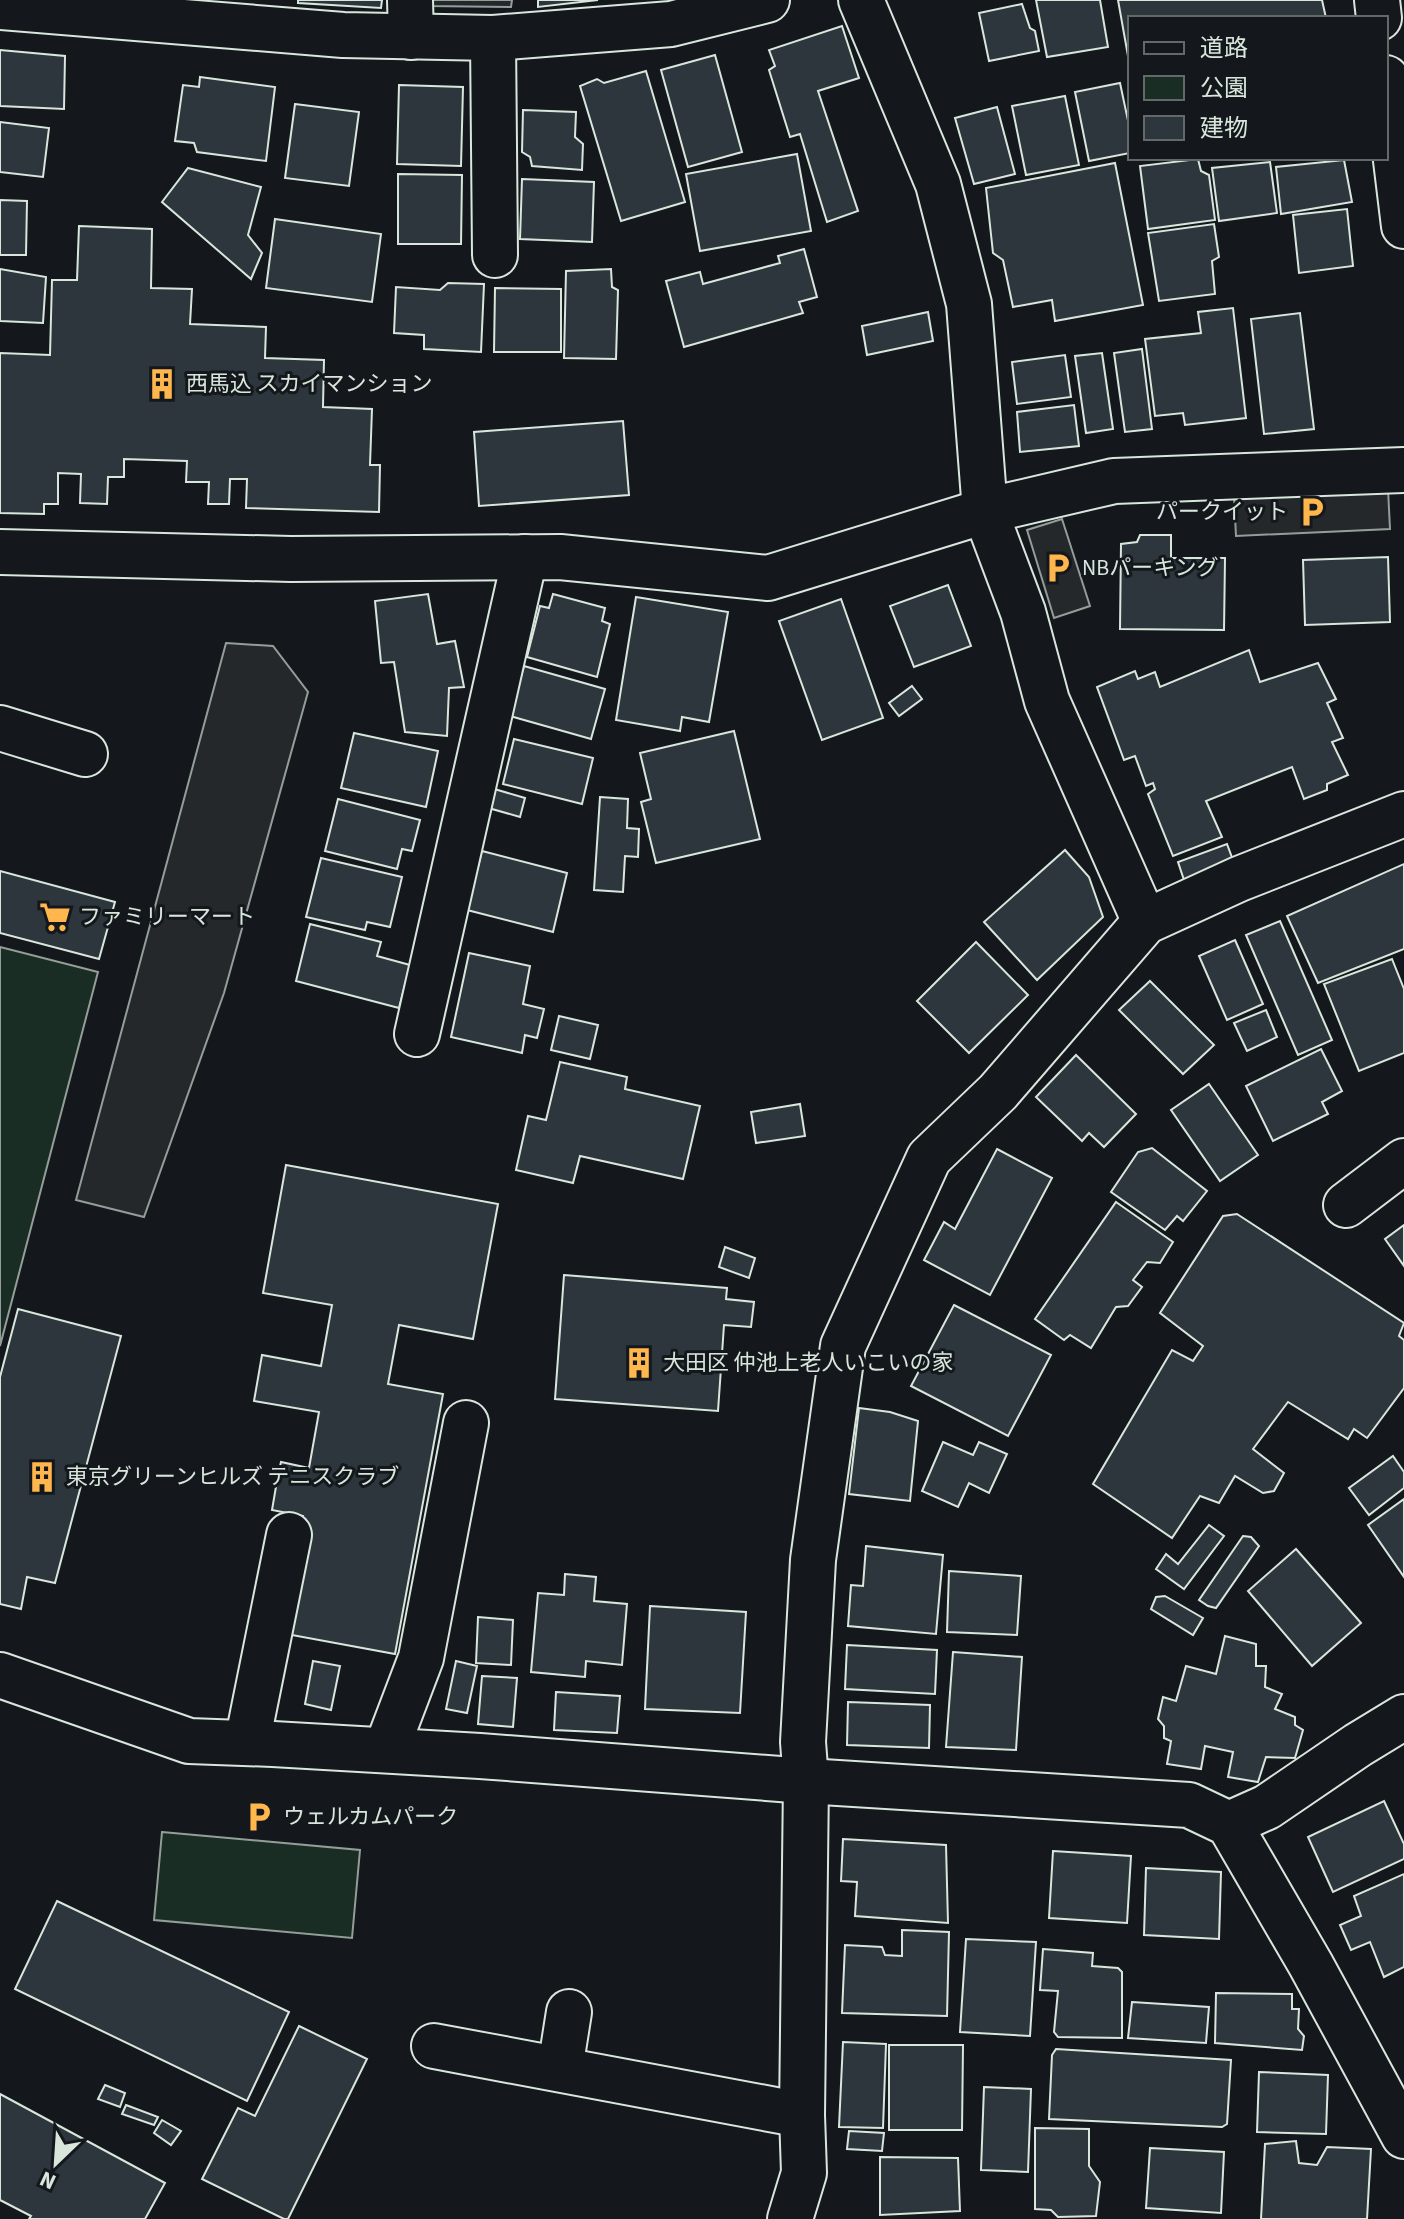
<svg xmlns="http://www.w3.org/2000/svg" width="1404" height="2219" viewBox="0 0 1404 2219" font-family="'Source Sans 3','Noto Sans JP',sans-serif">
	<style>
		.green { fill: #1a2d24; stroke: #939e99; stroke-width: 2 }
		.parking { fill: #24282b; stroke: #939e99; stroke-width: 2 }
		.building { fill: #2c363c; stroke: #d8e6dc; stroke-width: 2 }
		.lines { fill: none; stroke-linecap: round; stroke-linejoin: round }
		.minor-casing { stroke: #d8e6dc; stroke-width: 48 }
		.minor { stroke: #14181c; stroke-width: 44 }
		.labels { text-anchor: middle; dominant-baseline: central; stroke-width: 6; stroke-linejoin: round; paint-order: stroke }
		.poi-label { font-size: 22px; fill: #d8e6dc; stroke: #14181c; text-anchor: start }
	</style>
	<rect width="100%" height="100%" fill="#14181c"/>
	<g class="green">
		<polygon points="0,947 98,972 0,1346"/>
		<polygon points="162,1832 360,1850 352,1938 154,1920"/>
	</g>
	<g class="parking">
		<polygon points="428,0 512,0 511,7 428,6"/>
		<polygon points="1388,489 1390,529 1236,536 1234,496"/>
		<polygon points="1062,519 1090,606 1054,618 1027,530"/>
		<polygon points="226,643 273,646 308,692 224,993 144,1217 76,1200"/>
	</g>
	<g class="building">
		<polygon points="298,0 382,0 381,8 298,3"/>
		<polygon points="538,0 598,0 538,7"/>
		<polygon points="1036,0 1100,0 1108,47 1047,57"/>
		<polygon points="1118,0 1322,0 1326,18 1130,18 1130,56 1128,56"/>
		<polygon points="1022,4 1030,28 1035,31 1039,51 989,61 979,13"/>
		<polygon points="842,26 859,78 818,91 858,211 827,222 800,134 790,137 769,70 775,66 769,50"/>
		<polygon points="0,50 65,56 64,109 0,106"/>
		<polygon points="715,55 742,152 688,167 661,70"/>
		<polygon points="646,71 685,202 621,221 580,86 597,79 604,83"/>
		<polygon points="200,77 275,87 266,161 197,152 194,143 175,141 183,85 199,87"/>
		<polygon points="1120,83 1130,130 1130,153 1089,161 1075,92"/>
		<polygon points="399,85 463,87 461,166 397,164"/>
		<polygon points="1065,96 1079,165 1026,175 1012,106"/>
		<polygon points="295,104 359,112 349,186 285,178"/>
		<polygon points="997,107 1015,174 974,184 955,118"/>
		<polygon points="523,110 576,112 575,137 583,144 582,170 532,166 530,157 522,152"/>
		<polygon points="0,122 49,128 43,177 0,172"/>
		<polygon points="797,154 811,231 700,251 686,174"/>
		<polygon points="1198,159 1201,171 1209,175 1215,220 1148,229 1140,166"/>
		<polygon points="1344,160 1352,202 1281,214 1276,167"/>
		<polygon points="1270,162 1277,213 1219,221 1212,168"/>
		<polygon points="1115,163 1143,305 1055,321 1052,300 1013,307 1003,260 993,253 986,188"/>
		<polygon points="188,168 261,187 248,235 262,253 251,279 162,202"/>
		<polygon points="398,174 462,175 461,244 398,244"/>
		<polygon points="522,179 594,182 592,242 520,239"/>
		<polygon points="0,200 27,201 26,255 0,255"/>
		<polygon points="1347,209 1353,266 1299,273 1293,215"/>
		<polygon points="275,219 381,234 372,302 266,288"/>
		<polygon points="1214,224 1219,257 1212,261 1215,294 1159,301 1148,233"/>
		<polygon points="79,226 152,229 151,288 192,289 190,324 266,327 265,358 324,360 323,407 372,409 370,465 380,465 379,512 246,508 247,479 230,479 229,504 208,504 209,482 186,482 187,461 124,459 124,477 108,477 107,504 80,503 81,474 58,473 58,504 44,504 44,514 0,513 0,353 50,355 52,280 77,280"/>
		<polygon points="804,249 817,297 799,302 803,313 684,347 666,281 700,272 703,284 780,263 778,256"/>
		<polygon points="0,269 46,277 43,323 0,321"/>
		<polygon points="611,269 612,287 618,290 616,359 564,358 566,271"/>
		<polygon points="448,283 484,284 481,352 424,349 424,335 394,333 396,287 440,290"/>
		<polygon points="495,288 561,289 561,352 494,352"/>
		<polygon points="1233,308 1246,418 1185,425 1183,413 1155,416 1145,339 1201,333 1198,312"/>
		<polygon points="928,312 933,341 867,355 862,326"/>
		<polygon points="1300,313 1314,429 1264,434 1251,319"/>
		<polygon points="1142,349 1152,429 1125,432 1114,353"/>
		<polygon points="1102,353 1113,429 1086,433 1075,356"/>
		<polygon points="1065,355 1071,397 1017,404 1012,362"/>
		<polygon points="1074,405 1079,446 1020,452 1017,412"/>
		<polygon points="623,421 629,495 479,506 474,432"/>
		<polygon points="1140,535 1171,535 1171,558 1225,558 1224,630 1120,629 1121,544 1137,542"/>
		<polygon points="1388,557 1390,622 1305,625 1303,560"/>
		<polygon points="948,585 971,646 914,667 890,606"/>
		<polygon points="428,594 437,644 455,641 464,687 449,688 447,736 405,732 394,662 381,663 375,601"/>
		<polygon points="553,594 605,608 602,621 610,624 597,677 527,657 540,606 549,608"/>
		<polygon points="636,597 728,612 709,722 682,717 680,731 616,720"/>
		<polygon points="841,599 883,718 822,740 779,621"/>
		<polygon points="1249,650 1260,682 1318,663 1336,699 1327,703 1343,738 1332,742 1348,775 1327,784 1327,790 1304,799 1292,767 1206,801 1222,837 1173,856 1148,794 1155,789 1153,783 1146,786 1135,756 1124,760 1097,687 1135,671 1138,679 1155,672 1160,687"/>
		<polygon points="524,666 605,689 591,739 510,716"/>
		<polygon points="912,686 922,699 899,716 889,703"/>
		<polygon points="734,731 760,839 656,863 641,802 651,799 640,753"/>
		<polygon points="354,733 438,751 426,807 341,788"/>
		<polygon points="514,739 593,758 582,804 503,784"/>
		<polygon points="491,788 525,798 520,817 485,807"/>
		<polygon points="600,797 628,799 627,828 639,829 638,857 625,856 623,892 594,890"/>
		<polygon points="338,799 420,820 412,851 402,849 397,869 325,851"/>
		<polygon points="1227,844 1234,863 1184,880 1178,862"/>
		<polygon points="1065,850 1089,877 1103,917 1037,980 984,922"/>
		<polygon points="482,851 567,873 553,932 467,910"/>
		<polygon points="321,858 402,877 390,927 367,922 365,930 306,917"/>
		<polygon points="1404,864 1404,949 1318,983 1287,916"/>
		<polygon points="0,871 115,902 99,959 0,933"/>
		<polygon points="1280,921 1332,1040 1298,1055 1246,935"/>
		<polygon points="310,924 381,942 377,956 410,965 399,1008 296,981"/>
		<polygon points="1235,940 1263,1004 1227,1020 1199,956"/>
		<polygon points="976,942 1028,995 969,1053 917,1001"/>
		<polygon points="469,953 530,966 523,1004 544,1009 537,1038 525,1035 522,1053 451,1037"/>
		<polygon points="1392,959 1404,989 1404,1053 1359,1071 1324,984"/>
		<polygon points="1150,981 1214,1045 1183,1074 1119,1010"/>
		<polygon points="1266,1010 1277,1037 1247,1051 1234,1023"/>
		<polygon points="559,1016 598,1025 590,1059 551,1050"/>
		<polygon points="1321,1049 1342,1091 1322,1102 1328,1114 1273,1141 1246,1086"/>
		<polygon points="1076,1055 1136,1114 1104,1147 1089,1133 1082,1141 1036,1097"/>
		<polygon points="560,1062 627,1077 625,1089 700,1106 683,1179 580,1156 573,1183 516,1170 528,1116 546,1120"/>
		<polygon points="1209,1084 1258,1155 1220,1181 1171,1110"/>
		<polygon points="800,1104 805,1136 756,1143 751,1112"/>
		<polygon points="1152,1148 1207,1191 1183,1221 1177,1216 1165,1230 1111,1192 1138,1152"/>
		<polygon points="997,1149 1052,1178 990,1295 924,1260 944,1222 955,1229"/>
		<polygon points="286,1165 498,1204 473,1339 399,1325 388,1384 443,1394 395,1654 281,1633 303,1516 272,1510 278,1475 281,1462 309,1468 319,1412 254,1401 262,1355 321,1366 332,1305 263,1293"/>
		<polygon points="1116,1202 1173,1242 1160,1263 1147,1262 1133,1280 1142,1287 1128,1306 1116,1307 1091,1348 1070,1335 1064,1340 1035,1319"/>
		<polygon points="1237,1214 1404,1323 1399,1336 1404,1340 1404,1388 1367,1438 1354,1429 1348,1439 1288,1402 1253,1449 1284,1473 1274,1491 1263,1493 1235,1476 1219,1503 1200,1496 1172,1538 1093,1484 1172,1350 1193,1361 1203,1346 1160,1313 1223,1216"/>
		<polygon points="1404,1225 1404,1266 1385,1239"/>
		<polygon points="725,1247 755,1258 749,1278 719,1267"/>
		<polygon points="564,1275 727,1288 726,1299 754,1302 751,1327 724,1325 718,1411 555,1399"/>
		<polygon points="954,1305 1051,1355 1008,1436 911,1386"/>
		<polygon points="18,1309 121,1336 55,1583 27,1577 21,1609 0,1604 0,1377"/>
		<polygon points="859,1408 890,1412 918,1421 910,1501 849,1494"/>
		<polygon points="943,1442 973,1455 979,1442 1007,1454 989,1493 969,1483 958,1507 922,1491"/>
		<polygon points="1393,1456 1404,1472 1404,1488 1369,1515 1349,1488"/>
		<polygon points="1404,1499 1404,1577 1368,1525"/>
		<polygon points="1209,1525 1224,1536 1184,1589 1156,1569 1166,1554 1178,1564"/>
		<polygon points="1243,1536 1251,1537 1259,1546 1216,1608 1208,1606 1199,1600"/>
		<polygon points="866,1546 943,1555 936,1634 848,1626 851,1585 863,1586"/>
		<polygon points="1296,1549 1361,1623 1312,1666 1248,1591"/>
		<polygon points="949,1571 1021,1576 1017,1635 947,1632"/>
		<polygon points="565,1574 596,1577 594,1601 627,1604 622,1665 586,1661 585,1677 531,1672 538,1593 564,1595"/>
		<polygon points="1165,1596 1203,1618 1193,1635 1151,1609 1156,1597"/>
		<polygon points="650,1606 746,1612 740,1713 645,1709"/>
		<polygon points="478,1617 513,1620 511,1665 476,1663"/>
		<polygon points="1225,1636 1256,1644 1256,1666 1266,1666 1265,1687 1282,1694 1275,1709 1295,1717 1295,1725 1303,1730 1295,1758 1266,1757 1258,1782 1228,1777 1233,1752 1205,1746 1201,1769 1167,1764 1171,1741 1164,1738 1164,1726 1158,1719 1163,1697 1176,1701 1186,1666 1216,1674"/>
		<polygon points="847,1645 937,1650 935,1694 845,1689"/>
		<polygon points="953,1652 1022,1657 1016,1750 946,1747"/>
		<polygon points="313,1661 340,1666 331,1710 305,1704"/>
		<polygon points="456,1661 477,1666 467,1713 446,1709"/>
		<polygon points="482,1676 517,1678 513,1727 478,1724"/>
		<polygon points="556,1692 620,1696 617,1733 554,1730"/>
		<polygon points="848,1702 930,1705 929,1748 847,1745"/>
		<polygon points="1384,1801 1404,1844 1404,1859 1333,1892 1308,1837"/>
		<polygon points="843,1839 946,1845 948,1923 855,1916 857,1882 841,1881"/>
		<polygon points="1053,1851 1131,1856 1127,1923 1049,1918"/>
		<polygon points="1146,1868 1221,1872 1219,1939 1144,1935"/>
		<polygon points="1404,1874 1404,1967 1384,1977 1370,1942 1351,1950 1340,1925 1361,1916 1354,1896"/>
		<polygon points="57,1901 289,2012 247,2101 15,1989"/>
		<polygon points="902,1930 949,1932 947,2016 842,2013 845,1945 882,1947 885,1955 902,1956"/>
		<polygon points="966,1939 1036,1942 1030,2036 960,2032"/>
		<polygon points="1043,1949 1093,1953 1092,1966 1118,1968 1122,1972 1122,2038 1058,2037 1054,2032 1058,1991 1040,1990"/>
		<polygon points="1216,1993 1292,1994 1292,2009 1299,2009 1298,2029 1304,2036 1302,2050 1215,2043"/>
		<polygon points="1132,2002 1209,2007 1206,2043 1128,2038"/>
		<polygon points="299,2026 367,2059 288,2219 284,2219 202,2179 238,2108 255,2116"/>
		<polygon points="843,2042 886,2044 883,2128 839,2127"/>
		<polygon points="889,2045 963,2045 962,2130 889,2130"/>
		<polygon points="1056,2049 1231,2060 1227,2124 1222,2127 1049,2119 1052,2055"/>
		<polygon points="1259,2072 1328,2075 1326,2134 1257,2132"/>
		<polygon points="105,2085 125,2093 120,2107 98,2099"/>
		<polygon points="984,2087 1031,2089 1028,2172 981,2170"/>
		<polygon points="0,2094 165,2183 145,2219 29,2219 31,2216 0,2200"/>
		<polygon points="126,2105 158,2117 154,2125 122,2114"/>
		<polygon points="162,2120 181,2131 171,2145 154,2133"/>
		<polygon points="1035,2128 1089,2129 1089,2166 1100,2182 1096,2216 1058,2217 1051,2210 1035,2209"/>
		<polygon points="849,2131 884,2133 882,2151 847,2149"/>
		<polygon points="1296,2141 1299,2163 1317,2165 1327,2147 1371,2149 1367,2219 1261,2219 1265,2144"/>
		<polygon points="1150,2148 1224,2152 1221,2213 1146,2208"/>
		<polygon points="880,2157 958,2158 960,2211 880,2215"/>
	</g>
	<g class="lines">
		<defs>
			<g id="minor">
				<polyline points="410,0 411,37"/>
				<polyline points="861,0 938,184 969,304 985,511 1023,612 1047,701 1145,922"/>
				<polyline points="1377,0 1379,18"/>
				<polyline points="0,7 343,35 493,38 671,24 767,0"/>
				<polyline points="493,38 495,255"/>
				<polyline points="1386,78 1404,226"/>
				<polyline points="0,552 291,559 560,557 768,578 985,511 1114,481 1404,470"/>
				<polyline points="0,728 85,754"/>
				<polyline points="417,1034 525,557"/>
				<polyline points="1346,1205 1404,1161"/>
				<polyline points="0,1675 189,1741 273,1744 480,1756 806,1781 1189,1805 1229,1824 1311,1965 1404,2136"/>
				<polyline points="247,1743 289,1535"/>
				<polyline points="386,1750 421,1658 466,1423"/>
				<polyline points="1229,1824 1267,1807 1358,1745 1404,1717"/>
				<polyline points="434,2046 802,2115"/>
				<polyline points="560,2069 569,2012"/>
				<polyline points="790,2219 804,2173 802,2115 806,1781 803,1742 813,1560 843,1346 929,1158 998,1092 1145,922 1239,879 1404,814"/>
			</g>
		</defs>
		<use href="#minor" class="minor-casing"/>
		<use href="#minor" class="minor"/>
	</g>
	<defs>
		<symbol id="building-bare" viewBox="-9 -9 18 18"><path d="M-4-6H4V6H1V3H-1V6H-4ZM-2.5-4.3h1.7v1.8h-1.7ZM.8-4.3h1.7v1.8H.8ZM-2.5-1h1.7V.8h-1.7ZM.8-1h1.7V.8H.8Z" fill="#ffb74d" stroke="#14181c" stroke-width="2.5" paint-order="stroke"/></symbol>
		<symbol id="parking-bare" viewBox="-9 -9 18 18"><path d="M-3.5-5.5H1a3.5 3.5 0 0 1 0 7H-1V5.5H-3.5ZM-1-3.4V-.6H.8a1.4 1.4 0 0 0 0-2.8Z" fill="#ffb74d" stroke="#14181c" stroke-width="2.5" paint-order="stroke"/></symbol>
		<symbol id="supermarket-bare" viewBox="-9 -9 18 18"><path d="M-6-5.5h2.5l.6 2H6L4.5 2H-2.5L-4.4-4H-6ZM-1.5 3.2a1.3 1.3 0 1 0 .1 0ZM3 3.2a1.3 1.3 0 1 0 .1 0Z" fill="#ffb74d" stroke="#14181c" stroke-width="2.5" paint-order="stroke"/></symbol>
	</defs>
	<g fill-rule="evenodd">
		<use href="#building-bare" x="140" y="362" width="44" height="44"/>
		<use href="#parking-bare" x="1290" y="490" width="44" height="44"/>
		<use href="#parking-bare" x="1036" y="546" width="44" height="44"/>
		<use href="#supermarket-bare" x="33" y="895" width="44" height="44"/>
		<use href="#building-bare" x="617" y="1341" width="44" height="44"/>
		<use href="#building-bare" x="20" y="1455" width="44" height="44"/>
		<use href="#parking-bare" x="237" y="1795" width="44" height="44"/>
	</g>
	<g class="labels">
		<g class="poi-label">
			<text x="186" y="384">西馬込 スカイマンション</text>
			<text x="1288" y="512" text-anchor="end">パークイット</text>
			<text x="1082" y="568">NBパーキング</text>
			<text x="79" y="917">ファミリーマート</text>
			<text x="663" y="1363">大田区 仲池上老人いこいの家</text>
			<text x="66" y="1477">東京グリーンヒルズ テニスクラブ</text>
			<text x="283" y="1817">ウェルカムパーク</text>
		</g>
	</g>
	<rect x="1128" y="16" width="260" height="144" fill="#14181c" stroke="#626a69" stroke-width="2"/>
	<rect x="1144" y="42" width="40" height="12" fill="#14181c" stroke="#626a69" stroke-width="2"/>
	<text x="1200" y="56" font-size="24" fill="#d8e6dc">道路</text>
	<rect x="1144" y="76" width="40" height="24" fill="#1a2d24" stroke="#626a69" stroke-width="2"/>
	<text x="1200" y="96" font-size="24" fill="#d8e6dc">公園</text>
	<rect x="1144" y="116" width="40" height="24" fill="#2c363c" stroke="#626a69" stroke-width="2"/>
	<text x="1200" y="136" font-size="24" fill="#d8e6dc">建物</text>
	<g transform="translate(56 2163) rotate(205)" stroke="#14181c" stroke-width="6" paint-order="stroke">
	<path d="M0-6L14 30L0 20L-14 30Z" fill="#d8e6dc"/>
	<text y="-12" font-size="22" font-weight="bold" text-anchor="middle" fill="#d8e6dc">N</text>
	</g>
</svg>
